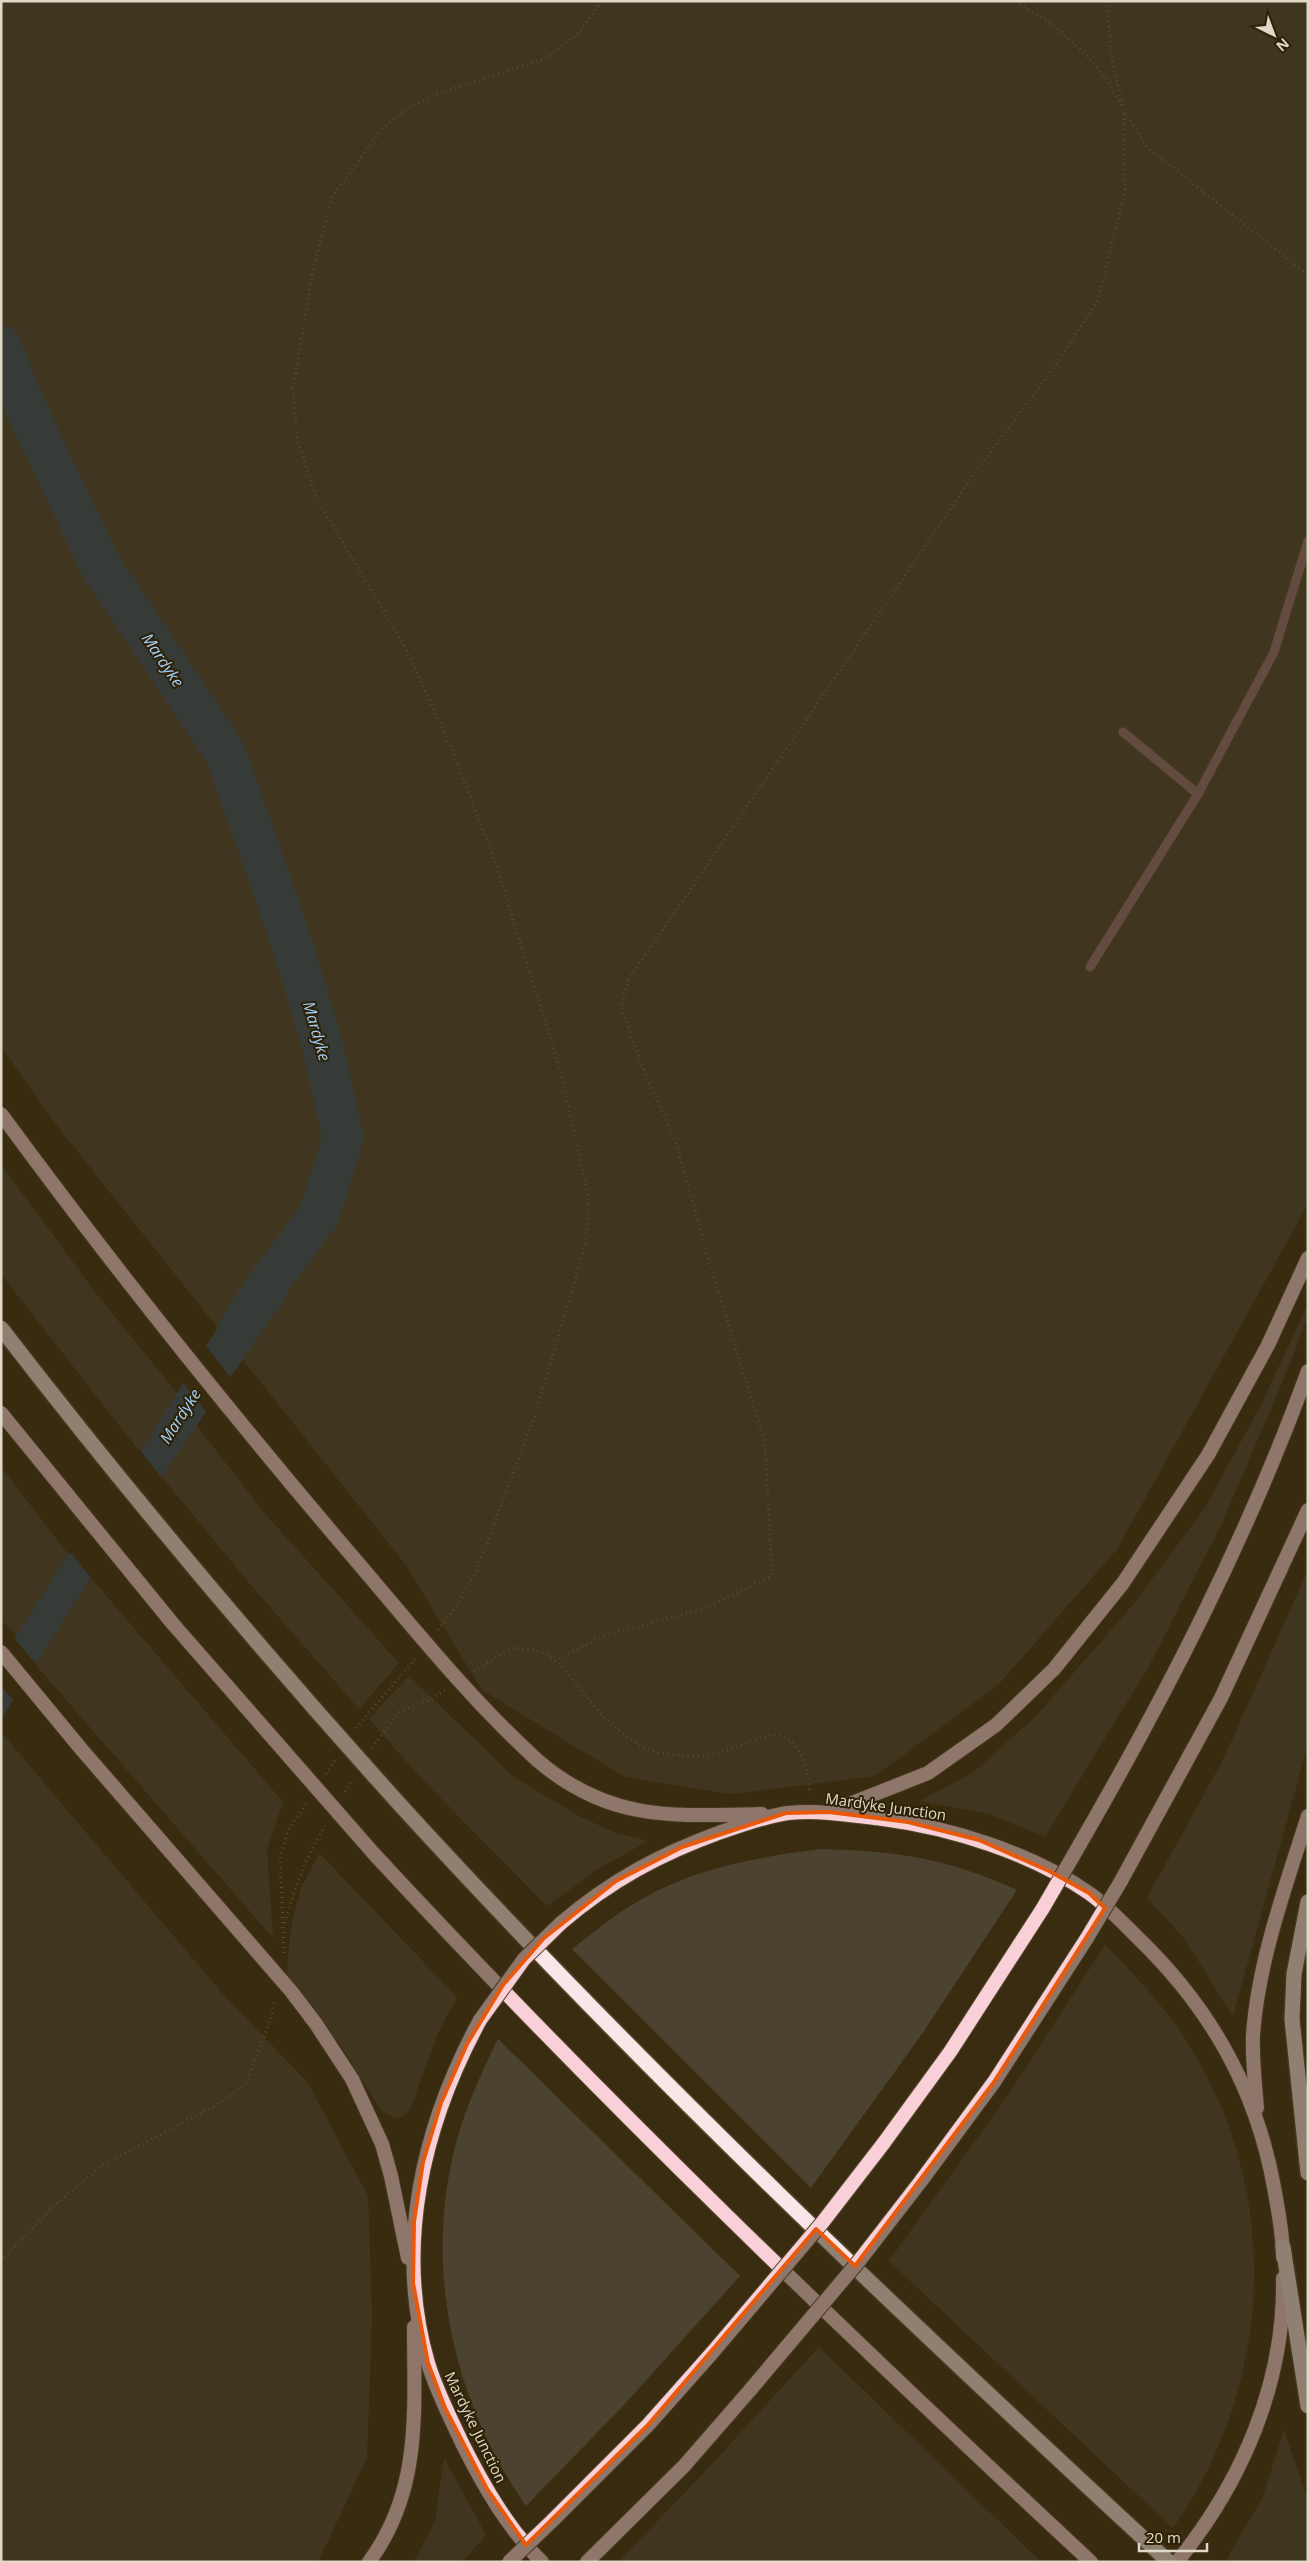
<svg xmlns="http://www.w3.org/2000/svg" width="1309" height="2563" viewBox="0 0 1309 2563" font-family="'Open Sans',sans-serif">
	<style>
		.green { fill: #4b422f }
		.water { fill: #374e66 }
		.pier { fill: #392c10 }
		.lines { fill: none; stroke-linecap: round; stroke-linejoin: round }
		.river { stroke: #374e66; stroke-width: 41 }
		.service-casing { stroke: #54482d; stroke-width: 11 }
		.trunk-casing { stroke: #54482d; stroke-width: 16 }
		.motorway-casing { stroke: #54482d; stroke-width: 18 }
		.path { stroke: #786d55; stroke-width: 3; stroke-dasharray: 1 4; stroke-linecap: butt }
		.service { stroke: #977179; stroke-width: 9 }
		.trunk { stroke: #f9d0d7; stroke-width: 14 }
		.motorway { stroke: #fae6e9; stroke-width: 15 }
		.trunk-bridge-casing { stroke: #54482d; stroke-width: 16; stroke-linecap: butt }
		.motorway-bridge-casing { stroke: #54482d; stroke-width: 18; stroke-linecap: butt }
		.trunk-bridge { stroke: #f9d0d7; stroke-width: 14 }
		.motorway-bridge { stroke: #fae6e9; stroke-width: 15 }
		.marked { fill: none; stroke: #e8590c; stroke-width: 4; stroke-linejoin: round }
		.labels { text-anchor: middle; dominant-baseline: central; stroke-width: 4; stroke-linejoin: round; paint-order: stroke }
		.street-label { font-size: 15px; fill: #e0d9c8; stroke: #2e2206 }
		.water-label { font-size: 16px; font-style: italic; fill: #a3cffd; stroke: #2e2206 }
	</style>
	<rect width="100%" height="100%" fill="#392c10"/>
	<g class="green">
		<polygon points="1,1 1308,1 1308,1204 1117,1549 999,1684 875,1776 731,1794 625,1777 482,1690 406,1565 51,1118 1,1046"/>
		<polygon points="1,1165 98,1296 177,1393 140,1452 1,1274"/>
		<polygon points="1308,1304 1308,1315 1285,1376 1222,1523 1150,1664 1045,1837 989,1814 920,1801 974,1772 1035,1717 1132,1606 1205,1508 1262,1403"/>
		<polygon points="196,1425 267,1516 399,1663 359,1709 251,1585 161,1476"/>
		<polygon points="1,1467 68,1554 17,1635 1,1620"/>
		<polygon points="1308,1570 1308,1744 1233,2016 1184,1938 1147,1898 1224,1758"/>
		<polygon points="91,1578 283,1802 267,1850 273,1938 35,1664"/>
		<polygon points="409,1676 515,1778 579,1816 613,1832 648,1841 596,1870 547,1906 422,1779 369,1719"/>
		<polygon points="1,1732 221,1992 308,2083 368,2196 372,2316 367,2458 318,2562 1,2562"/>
		<path d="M821 1849C897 1851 947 1858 1017 1890L922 2034 811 2188 572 1949C594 1932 615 1914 640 1900 696 1868 757 1857 821 1849Z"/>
		<path d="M320 1854 457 1997 438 2033 411 2107 406 2114 397 2119 381 2110 339 2043 287 1978C290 1929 292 1895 320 1854Z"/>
		<path d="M1105 1945C1133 1973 1160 2002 1182 2034 1283 2185 1276 2381 1173 2528L889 2261 1008 2095Z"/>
		<path d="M498 2039 740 2276 623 2406 526 2506C450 2398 420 2254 461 2126 471 2095 484 2067 498 2039Z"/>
		<polygon points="819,2347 1041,2562 618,2562 699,2478"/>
		<polygon points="1284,2430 1308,2501 1308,2562 1229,2562 1227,2559 1262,2499"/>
		<polygon points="444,2458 486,2535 462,2562 414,2562 435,2521"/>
	</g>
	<polygon class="water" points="261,1270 289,1293 90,1579 1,1719 1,1660 68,1554 140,1452 247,1281"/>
	<g class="pier">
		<polygon points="205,1345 232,1379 207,1413 182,1381"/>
		<polygon points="139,1449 162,1478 92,1579 68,1550"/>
		<polygon points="13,1637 37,1665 14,1701 1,1686 1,1655"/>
	</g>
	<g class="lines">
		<polyline class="river" points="1,346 22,400 101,567 226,754 291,941 322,1043 343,1138 319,1215 270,1281 240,1326"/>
		<defs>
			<g id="service">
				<polyline points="1123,732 1198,794"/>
				<polyline points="1090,967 1198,794 1274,652 1308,541"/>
			</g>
			<g id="trunk">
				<path d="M537 1760C609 1822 673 1816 762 1814"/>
				<polyline points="832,1811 928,1773 996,1725 1054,1669 1123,1583 1208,1455 1268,1345 1308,1258"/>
				<path d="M1076 1851C1165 1697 1247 1539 1308 1371"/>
				<path d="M375 1855C603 2101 845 2333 1091 2562"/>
				<polyline points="1121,1881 1221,1698 1308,1510"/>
				<path d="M561 1923C610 1881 660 1854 721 1832 742 1825 766 1816 788 1813 820 1810 851 1815 883 1819 952 1828 1031 1853 1089 1893 1106 1905 1122 1922 1137 1937 1210 2007 1256 2088 1274 2187 1278 2210 1283 2233 1283 2257"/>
				<path d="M480 2020C423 2125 394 2246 428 2363 436 2390 450 2417 462 2443 483 2485 508 2529 542 2562"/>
				<polyline points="352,2079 382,2144 391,2176 408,2258"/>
				<path d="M1257 2108C1255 2084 1252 2059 1253 2035 1258 1962 1286 1885 1308 1816"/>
				<polyline points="883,2144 950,2052 1043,1908"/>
				<polyline points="921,2181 994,2082 1087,1938"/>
				<polyline points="552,2521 648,2425 712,2353"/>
				<path d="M369 2562C422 2490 414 2411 414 2327"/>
				<polyline points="587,2562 684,2466 751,2389"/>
				<path d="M1177 2562C1242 2482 1285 2383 1283 2278"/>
			</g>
			<g id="motorway">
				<path d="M403 1808C645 2073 906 2319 1169 2562"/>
				<polyline points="1308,1902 1294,1974 1292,2019 1308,2173"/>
				<polyline points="1283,2247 1308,2406"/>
			</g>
		</defs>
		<use href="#service" class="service-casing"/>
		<use href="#trunk" class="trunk-casing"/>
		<use href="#motorway" class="motorway-casing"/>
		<g class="path">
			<polyline points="1106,1 1113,67 1123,107"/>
			<polyline points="1125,112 1148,148 1308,275"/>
			<polyline points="438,1630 455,1608 476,1572 535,1415 585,1246 589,1199 560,1069 493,856 451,747 404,645 317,499 297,439 293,388 314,265 332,197 382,129 408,108 439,93 545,59 580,32 602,1"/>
			<polyline points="555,1661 603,1636 706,1608 772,1576 765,1443 707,1254 677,1145 640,1061 621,1005 629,979 979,467 1051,372 1098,300 1125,191 1124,111 1105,77 1086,55 1054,26 1016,1"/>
			<path d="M474 1671 512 1648C523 1649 535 1649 545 1654 560 1661 571 1677 580 1689 602 1716 627 1746 663 1753 681 1757 701 1757 719 1753 735 1749 750 1740 766 1736 798 1728 809 1769 810 1794"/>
			<polyline points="356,1728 415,1659"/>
			<polyline points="372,1748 399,1712 432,1699 445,1690"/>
			<polyline points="326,1774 335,1760"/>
			<polyline points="345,1792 353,1779"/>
			<path d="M285 1923C294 1888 306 1857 325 1826"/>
			<polyline points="284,1953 280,1855 289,1829 306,1804"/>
			<polyline points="1,2261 56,2204 103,2165 220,2103 246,2084 272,2015 275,1999"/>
		</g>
		<use href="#service" class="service"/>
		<use href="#trunk" class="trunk"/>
		<use href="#motorway" class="motorway"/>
		<defs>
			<g id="trunk-bridge">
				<path d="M1 1114C111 1264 227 1409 347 1550 408 1621 467 1696 537 1760"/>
				<polyline points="1,1413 173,1624 375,1855"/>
				<polyline points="1,1652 82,1750 291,1991 316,2024 352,2079"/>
				<polyline points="1043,1908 1076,1851"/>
				<polyline points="1087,1938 1121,1881"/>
				<polyline points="480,2020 524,1959 561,1923"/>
				<polyline points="712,2353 822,2223 883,2144"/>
				<polyline points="751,2389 859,2261 921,2181"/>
				<polyline points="509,2562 552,2521"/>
			</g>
			<path id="motorway-bridge" d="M1 1328C129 1494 263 1653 403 1808"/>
		</defs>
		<use href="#trunk-bridge" class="trunk-bridge-casing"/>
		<use href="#motorway-bridge" class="motorway-bridge-casing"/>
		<use href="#trunk-bridge" class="trunk-bridge"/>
		<use href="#motorway-bridge" class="motorway-bridge"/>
	</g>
	<path d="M0 0H1309V2563H0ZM829 1812 908 1822 979 1840 1049 1871 1089 1893 1105 1908 994 2082 855 2266 816 2229 648 2425 526 2545 487 2489 445 2408 428 2363 413 2283 414 2222 423 2162 441 2103 467 2044 503 1985 544 1938 616 1881 682 1847 786 1813Z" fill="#392c10" fill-opacity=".55" fill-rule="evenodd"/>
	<path class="marked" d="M829 1812 908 1822 979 1840 1049 1871 1089 1893 1105 1908 994 2082 855 2266 816 2229 648 2425 526 2545 487 2489 445 2408 428 2363 413 2283 414 2222 423 2162 441 2103 467 2044 503 1985 544 1938 616 1881 682 1847 786 1813Z"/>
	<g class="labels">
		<g class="street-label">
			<text transform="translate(886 1806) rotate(8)">Mardyke Junction</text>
			<text transform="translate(476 2427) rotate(64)">Mardyke Junction</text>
		</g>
		<g class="water-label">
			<text transform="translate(163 660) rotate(56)">Mardyke</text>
			<text transform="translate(317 1031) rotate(74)">Mardyke</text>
			<text transform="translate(180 1416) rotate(-57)">Mardyke</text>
		</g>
	</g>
	<rect width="1309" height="2563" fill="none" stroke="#e0d9c8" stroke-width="5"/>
	<g transform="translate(1274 35) rotate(138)" stroke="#2e2206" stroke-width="4" paint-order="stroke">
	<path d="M0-4L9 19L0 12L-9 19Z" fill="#e0d9c8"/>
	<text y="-8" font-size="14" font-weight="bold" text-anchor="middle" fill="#e0d9c8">N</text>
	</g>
	<path d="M1139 2543v8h68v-8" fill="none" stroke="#e0d9c8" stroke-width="2.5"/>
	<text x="1146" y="2543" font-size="15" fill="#e0d9c8" stroke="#2e2206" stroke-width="4" paint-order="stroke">20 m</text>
</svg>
